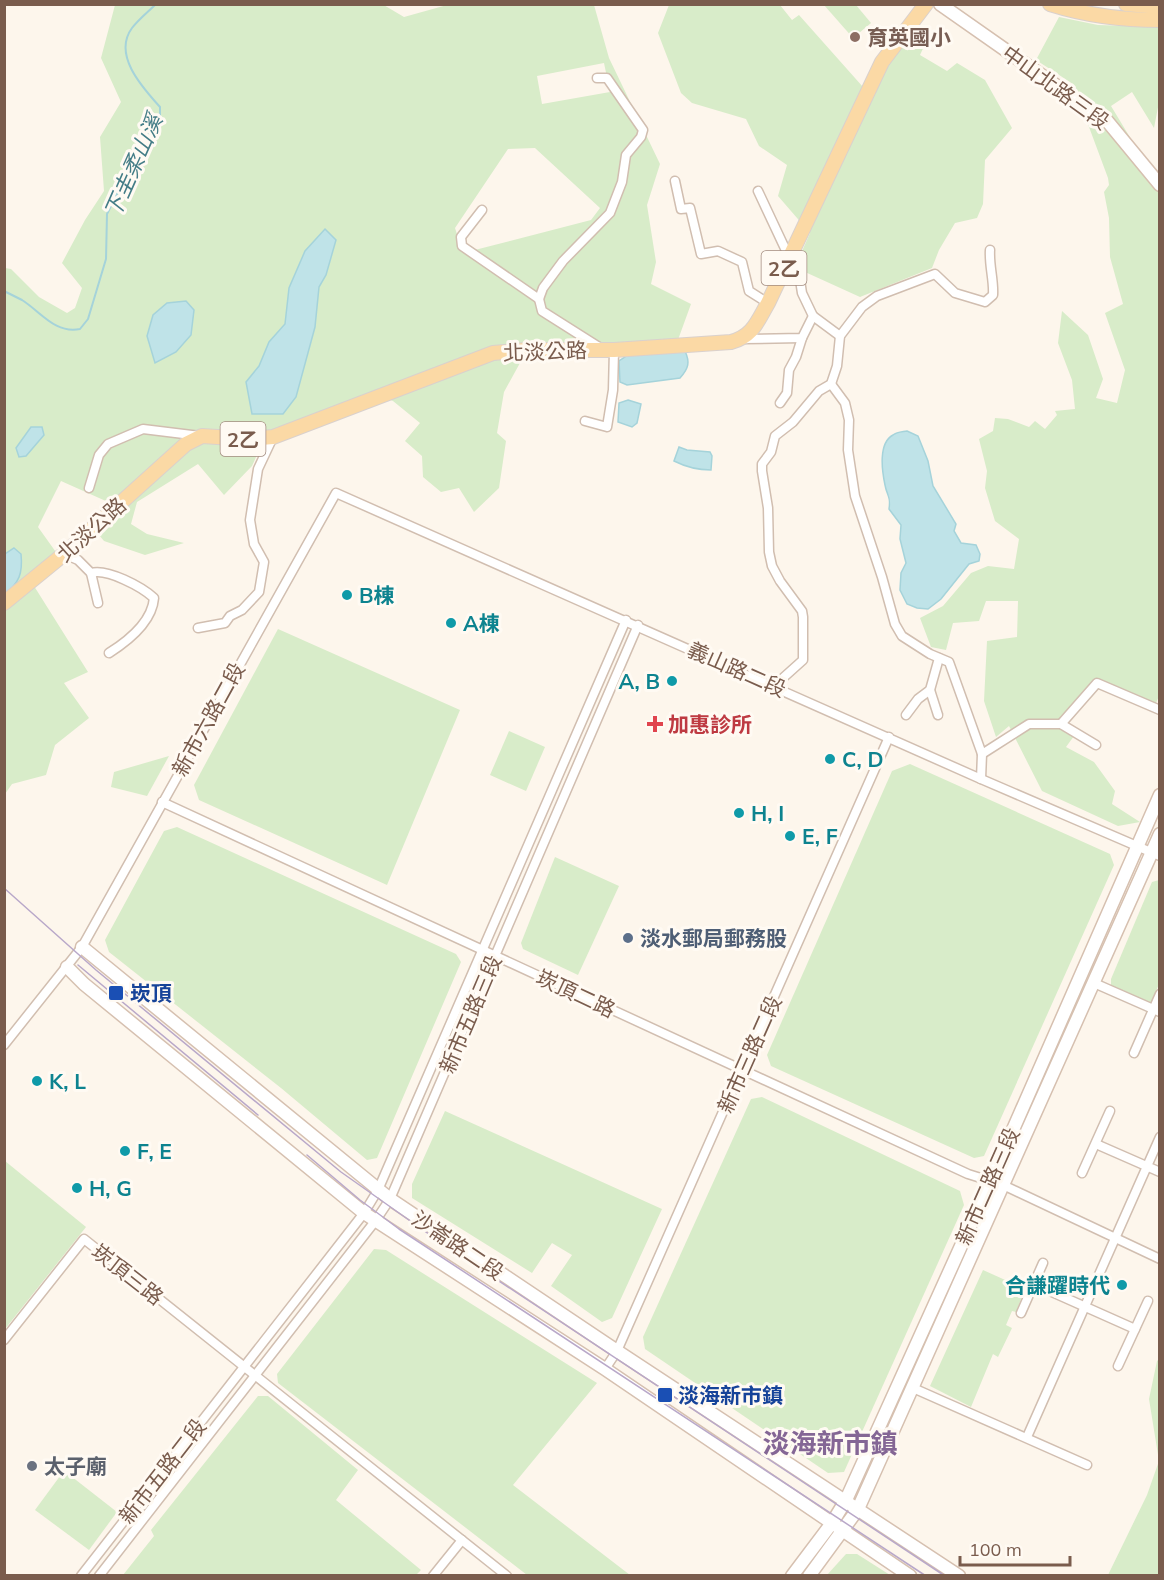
<svg xmlns="http://www.w3.org/2000/svg" width="1164" height="1580" viewBox="0 0 1164 1580" font-family="Mulish,'Noto Sans TC',sans-serif">
	<style>
		.green { fill: #d8ecc9; fill-rule: evenodd }
		.water { fill: #bfe3e8; stroke: #a5d3da; stroke-width: 1.5 }
		.lines { fill: none; stroke-linecap: round; stroke-linejoin: round }
		.stream { stroke: #a5d3da; stroke-width: 2 }
		.street-casing { stroke: #d1beb0; stroke-width: 11 }
		.secondary-casing { stroke: #d6c0b0; stroke-width: 15 }
		.primary-casing { stroke: #dad1cd; stroke-width: 16 }
		.street { stroke: #fff; stroke-width: 8 }
		.secondary { stroke: #fff; stroke-width: 12 }
		.primary { stroke: #fbd9a5; stroke-width: 14 }
		.tram { stroke: #b9a8c9; stroke-width: 1.5 }
		.education-dot { fill: #8d6e63; stroke: #fffaf3; stroke-width: 2 }
		.culture-dot { fill: #0f9aa8; stroke: #fffaf3; stroke-width: 2 }
		.health-dot { fill: #e0444e; stroke: #fffaf3; stroke-width: 2 }
		.service-dot { fill: #5c6f8a; stroke: #fffaf3; stroke-width: 2 }
		.transit-dot { fill: #1a4fb4; stroke: #fffaf3; stroke-width: 2 }
		.worship-dot { fill: #6b7280; stroke: #fffaf3; stroke-width: 2 }
		.labels { text-anchor: middle; dominant-baseline: central; stroke-width: 6; stroke-linejoin: round; paint-order: stroke }
		.shield { fill: #fffaf3; stroke: #a28b7f; stroke-width: 1.5 }
		.shield-label { font-size: 20px; font-weight: bold; fill: #7a5c4d }
		.education-label { font-size: 21px; font-weight: bold; fill: #785e54; stroke: #fffaf3; text-anchor: start }
		.street-label { font-size: 21px; fill: #7a5c4d; stroke: #fffaf3 }
		.culture-label { font-size: 21px; font-weight: bold; fill: #0d838f; stroke: #fffaf3; text-anchor: start }
		.health-label { font-size: 21px; font-weight: bold; fill: #be3a42; stroke: #fffaf3; text-anchor: start }
		.service-label { font-size: 21px; font-weight: bold; fill: #4e5e75; stroke: #fffaf3; text-anchor: start }
		.transit-label { font-size: 21px; font-weight: bold; fill: #164399; stroke: #fffaf3; text-anchor: start }
		.worship-label { font-size: 21px; font-weight: bold; fill: #5b616d; stroke: #fffaf3; text-anchor: start }
		.water-label { font-size: 22px; font-style: italic; fill: #437c86; stroke: #fffaf3 }
		.district-label { font-size: 27px; font-weight: bold; fill: #846695; stroke: #fffaf3 }
	</style>
	<rect width="100%" height="100%" fill="#fdf6ec"/>
	<g class="green">
		<path d="M382 4 404 17 447 5H594L609 58 660 164 647 205 656 262 651 284 691 304 675 348 526 352 504 392 497 433 506 441 499 488 474 512 459 488 441 492 423 477 422 456 405 441 420 423 393 401 377 394 267 433 252 466 224 495 198 464 137 502 131 524 147 534 184 543 145 555 104 541 94 529 108 502 61 481 38 527 63 562 34 586 88 672 64 683 89 718 55 745 46 775 12 784 5 794V595L15 549 5 554V268L11 269 39 297 67 313 75 308 82 288 62 263 85 220 104 191 100 137 121 102 101 58 115 5ZM604 63 610 92 542 104 537 76ZM535 148 600 208 591 220 463 253 455 228 508 149ZM325 229 326 275 319 287 315 327 296 397 246 382 259 366 269 342 285 324 289 288 305 251Z"/>
		<polygon points="669,5 780,5 792,20 799,15 863,87 879,54 901,26 926,42 920,55 947,71 957,63 985,80 1012,128 985,160 983,204 977,218 955,223 939,250 932,268 860,297 805,272 799,258 810,233 778,196 787,165 759,146 746,119 692,103 681,93 658,33"/>
		<polygon points="824,5 856,5 871,23 853,38"/>
		<polygon points="1059,17 1098,25 1159,27 1159,102 1154,128 1132,92 1111,106 1134,144 1159,175 1159,696 1153,710 1098,680 1063,720 1074,736 1066,747 1094,762 1115,791 1112,804 1140,822 1118,826 1042,791 1009,726 996,737 984,701 987,641 1017,637 1018,601 986,601 979,621 953,623 946,650 931,647 920,618 943,606 971,573 988,566 1014,569 1019,539 995,521 985,488 987,471 979,439 993,431 995,418 1008,419 1029,427 1035,421 1045,429 1057,415 1055,411 1075,409 1072,380 1058,343 1062,311 1088,335 1103,379 1096,398 1117,403 1125,370 1105,313 1123,304 1110,257 1109,218 1104,192 1109,185 1108,178 1073,84 1036,60"/>
		<polygon points="278,629 460,710 387,885 199,800 194,785"/>
		<polygon points="509,731 545,747 526,791 490,775"/>
		<polygon points="169,756 147,796 111,787 114,772"/>
		<polygon points="910,764 1110,854 1114,865 984,1156 974,1158 771,1066 767,1055 892,771"/>
		<polygon points="177,827 456,954 461,962 377,1158 367,1160 281,1088 109,952 105,940 164,831"/>
		<polygon points="555,857 619,886 578,975 523,949 521,943"/>
		<polygon points="1159,880 1159,984 1151,1003 1111,985 1111,979 1152,882"/>
		<polygon points="762,1097 960,1191 964,1205 844,1472 828,1473 645,1349 643,1337 751,1099"/>
		<polygon points="445,1111 662,1209 612,1318 602,1322 551,1286 572,1255 552,1243 532,1273 412,1198 412,1184"/>
		<polygon points="5,1161 86,1227 5,1329"/>
		<polygon points="374,1249 386,1250 597,1383 513,1485 630,1575 527,1575 278,1383 277,1374"/>
		<polygon points="983,1270 1025,1289 1016,1312 1012,1311 1006,1325 1012,1328 998,1357 993,1354 971,1407 930,1386"/>
		<polygon points="1159,1359 1159,1575 1108,1575 1147,1495 1159,1461 1149,1399 1157,1361"/>
		<polygon points="258,1396 268,1396 358,1470 336,1500 421,1570 416,1575 123,1575 154,1536 151,1530"/>
		<polygon points="63,1472 67,1473 117,1512 89,1550 35,1510"/>
		<polygon points="846,1554 857,1554 890,1575 827,1575"/>
	</g>
	<g class="water">
		<polygon points="325,229 336,240 326,275 319,287 315,327 296,397 283,414 252,414 246,382 259,366 269,342 285,324 289,288 305,251"/>
		<polygon points="186,301 194,310 191,335 176,352 155,363 147,336 153,315 167,303"/>
		<path d="M685 351C690 362 689 368 680 378L627 385 620 382 619 361 628 355Z"/>
		<polygon points="628,400 641,404 637,423 632,427 618,422 619,403"/>
		<polygon points="31,427 42,427 44,435 26,456 19,457 16,448"/>
		<path d="M907 431 918 436 928 461 933 486 956 524 954 531 961 543 976 545 980 554 979 561 969 564 941 599 928 609 917 608 907 604 900 590 901 573 906 563 900 539 901 525 889 509C891 496 887 496 885 485 882 471 878 443 893 435 897 432 902 432 907 431Z"/>
		<path d="M679 447 687 450 710 452 712 456 711 470C697 470 686 467 674 461Z"/>
		<path d="M14 548 21 554C23 574 19 582 5 595V554Z"/>
	</g>
	<g class="lines">
		<path class="stream" d="M4 291C10 294 16 297 22 300 41 312 55 334 80 329L88 319 106 259 107 214 138 151 160 116V107C143 88 112 55 132 28 139 19 148 12 156 4"/>
		<defs>
			<g id="street">
				<polyline points="597,78 607,78 643,130 641,137 626,155 622,182 610,213 563,261 543,288 539,299 542,311 602,349"/>
				<polyline points="675,181 681,209 690,208 701,254 718,251 742,262 749,291 768,303"/>
				<polyline points="482,210 461,237 462,246 539,299"/>
				<polyline points="813,316 840,336"/>
				<polyline points="743,339 802,338 813,316 802,293 798,267 789,257 758,191"/>
				<polyline points="831,384 845,403 849,420 848,450 855,496 882,577 895,624 902,636 930,654 949,662 982,754 981,779"/>
				<polyline points="780,403 787,393 789,370 796,357 802,338"/>
				<polyline points="585,421 607,427 613,390 614,350"/>
				<polyline points="89,488 99,455 108,444 143,429 200,436"/>
				<path d="M64 554 78 560 91 573C107 568 142 587 154 598 152 622 128 641 109 653"/>
				<polyline points="91,573 98,603"/>
				<polyline points="198,628 225,623 230,616 242,610 259,592 264,562 254,544 250,520 258,469 273,437"/>
				<path d="M774 686 803 660V617L802 611 780 581 772 566 769 552 768 508 762 471V464L771 452 775 436 793 422 819 391 831 384 837 366 840 336 862 307 877 296 935 274 955 293 985 302 993 295C994 280 989 266 990 250"/>
				<polyline points="930,690 938,715"/>
				<polyline points="906,715 918,699 930,690 939,658"/>
				<polyline points="1061,724 1097,683 1160,710"/>
				<polyline points="982,754 1029,724 1061,724 1096,745"/>
				<polyline points="162,802 968,1174 1003,1185 1160,1259"/>
				<polyline points="1094,983 1160,1012"/>
				<polyline points="4,1045 82,947 336,493 981,779 1160,856"/>
				<polyline points="1134,1053 1160,994"/>
				<polyline points="1096,1144 1160,1172"/>
				<polyline points="1082,1173 1110,1111"/>
				<polyline points="1034,1284 1135,1329"/>
				<polyline points="1021,1313 1043,1263"/>
				<polyline points="4,1340 84,1239 507,1576"/>
				<polyline points="1118,1366 1148,1301"/>
				<polyline points="605,1369 617,1351 889,737"/>
				<polyline points="913,1388 1087,1465"/>
				<polyline points="1027,1437 1160,1137"/>
				<polyline points="81,1576 364,1213 378,1190 626,620"/>
				<polyline points="99,1576 376,1220 390,1199 638,625"/>
				<polyline points="433,1576 462,1540"/>
			</g>
			<g id="secondary">
				<polyline points="940,4 1108,122 1160,185"/>
				<polyline points="82,947 390,1199 617,1351 959,1576"/>
				<polyline points="67,967 84,984 364,1213 605,1369 910,1576"/>
				<polyline points="792,1576 832,1523 846,1500 990,1182 1160,795"/>
				<polyline points="809,1576 858,1509 1160,834"/>
			</g>
			<g id="primary">
				<path d="M1050 4C1085 15 1122 20 1160 20"/>
				<polyline points="1126,4 1160,7"/>
				<path d="M4 603 64 554 186 444 202 436 248 439 273 437 493 353 526 350H614L731 342C753 336 757 322 768 303L882 62 926 4"/>
			</g>
		</defs>
		<use href="#street" class="street-casing"/>
		<use href="#secondary" class="secondary-casing"/>
		<use href="#primary" class="primary-casing"/>
		<use href="#street" class="street"/>
		<use href="#secondary" class="secondary"/>
		<use href="#primary" class="primary"/>
		<g class="tram">
			<polyline points="4,888 96,970 341,1172 440,1242 945,1576"/>
			<polyline points="78,965 258,1115"/>
			<polyline points="307,1155 360,1200 399,1229 926,1576"/>
		</g>
	</g>
	<circle class="education-dot" cx="855" cy="37" r="6"/>
	<g class="culture-dot">
		<circle cx="347" cy="595" r="6"/>
		<circle cx="451" cy="623" r="6"/>
		<circle cx="672" cy="681" r="6"/>
		<circle cx="830" cy="759" r="6"/>
		<circle cx="739" cy="813" r="6"/>
		<circle cx="790" cy="836" r="6"/>
		<circle cx="37" cy="1081" r="6"/>
		<circle cx="125" cy="1151" r="6"/>
		<circle cx="77" cy="1188" r="6"/>
		<circle cx="1122" cy="1285" r="6"/>
	</g>
	<path class="health-dot" d="M652 715h6v6h6v6h-6v6h-6v-6h-6v-6h6z"/>
	<circle class="service-dot" cx="628" cy="938" r="6"/>
	<g class="transit-dot">
		<rect x="108" y="985" width="16" height="16" rx="3"/>
		<rect x="657" y="1387" width="16" height="16" rx="3"/>
	</g>
	<circle class="worship-dot" cx="32" cy="1466" r="6"/>
	<g class="labels">
		<g class="shield">
			<rect x="761.5" y="251" width="45" height="34" rx="4.5"/>
			<rect x="220.5" y="422" width="45" height="34" rx="4.5"/>
		</g>
		<g class="shield-label">
			<text x="784" y="268">2乙</text>
			<text x="243" y="439">2乙</text>
		</g>
		<g class="education-label">
			<text x="867" y="37">育英國小</text>
		</g>
		<g class="street-label">
			<text transform="translate(1056 87) rotate(36)">中山北路三段</text>
			<text transform="translate(545 351) rotate(-2)">北淡公路</text>
			<text transform="translate(91 529) rotate(-42)">北淡公路</text>
			<text transform="translate(737 669) rotate(24)">義山路二段</text>
			<text transform="translate(208 719) rotate(-61)">新市六路二段</text>
			<text transform="translate(576 993) rotate(25)">崁頂二路</text>
			<text transform="translate(470 1014) rotate(-67)">新市五路三段</text>
			<text transform="translate(749 1054) rotate(-66)">新市三路二段</text>
			<text transform="translate(987 1186) rotate(-66)">新市二路三段</text>
			<text transform="translate(458 1245) rotate(34)">沙崙路二段</text>
			<text transform="translate(128 1274) rotate(38)">崁頂三路</text>
			<text transform="translate(162 1471) rotate(-52)">新市五路二段</text>
		</g>
		<g class="culture-label">
			<text x="359" y="595">B棟</text>
			<text x="463" y="623">A棟</text>
			<text x="660" y="681" text-anchor="end">A, B</text>
			<text x="842" y="759">C, D</text>
			<text x="751" y="813">H, I</text>
			<text x="802" y="836">E, F</text>
			<text x="49" y="1081">K, L</text>
			<text x="137" y="1151">F, E</text>
			<text x="89" y="1188">H, G</text>
			<text x="1110" y="1285" text-anchor="end">合謙躍時代</text>
		</g>
		<g class="health-label">
			<text x="668" y="724">加惠診所</text>
		</g>
		<g class="service-label">
			<text x="640" y="938">淡水郵局郵務股</text>
		</g>
		<g class="transit-label">
			<text x="130" y="993">崁頂</text>
			<text x="678" y="1395">淡海新市鎮</text>
		</g>
		<g class="worship-label">
			<text x="44" y="1466">太子廟</text>
		</g>
		<g class="water-label">
			<text transform="translate(133 166) rotate(-66)">下圭柔山溪</text>
		</g>
		<g class="district-label">
			<text x="830" y="1443">淡海新市鎮</text>
		</g>
	</g>
	<rect width="1164" height="1580" fill="none" stroke="#7a5c4d" stroke-width="12"/>
	<path d="M960 1556v9h110v-9" fill="none" stroke="#7a5c4d" stroke-width="3"/>
	<text x="969" y="1556" font-size="18" fill="#7a5c4d" stroke="#fffaf3" stroke-width="4.5" paint-order="stroke">100 m</text>
</svg>
